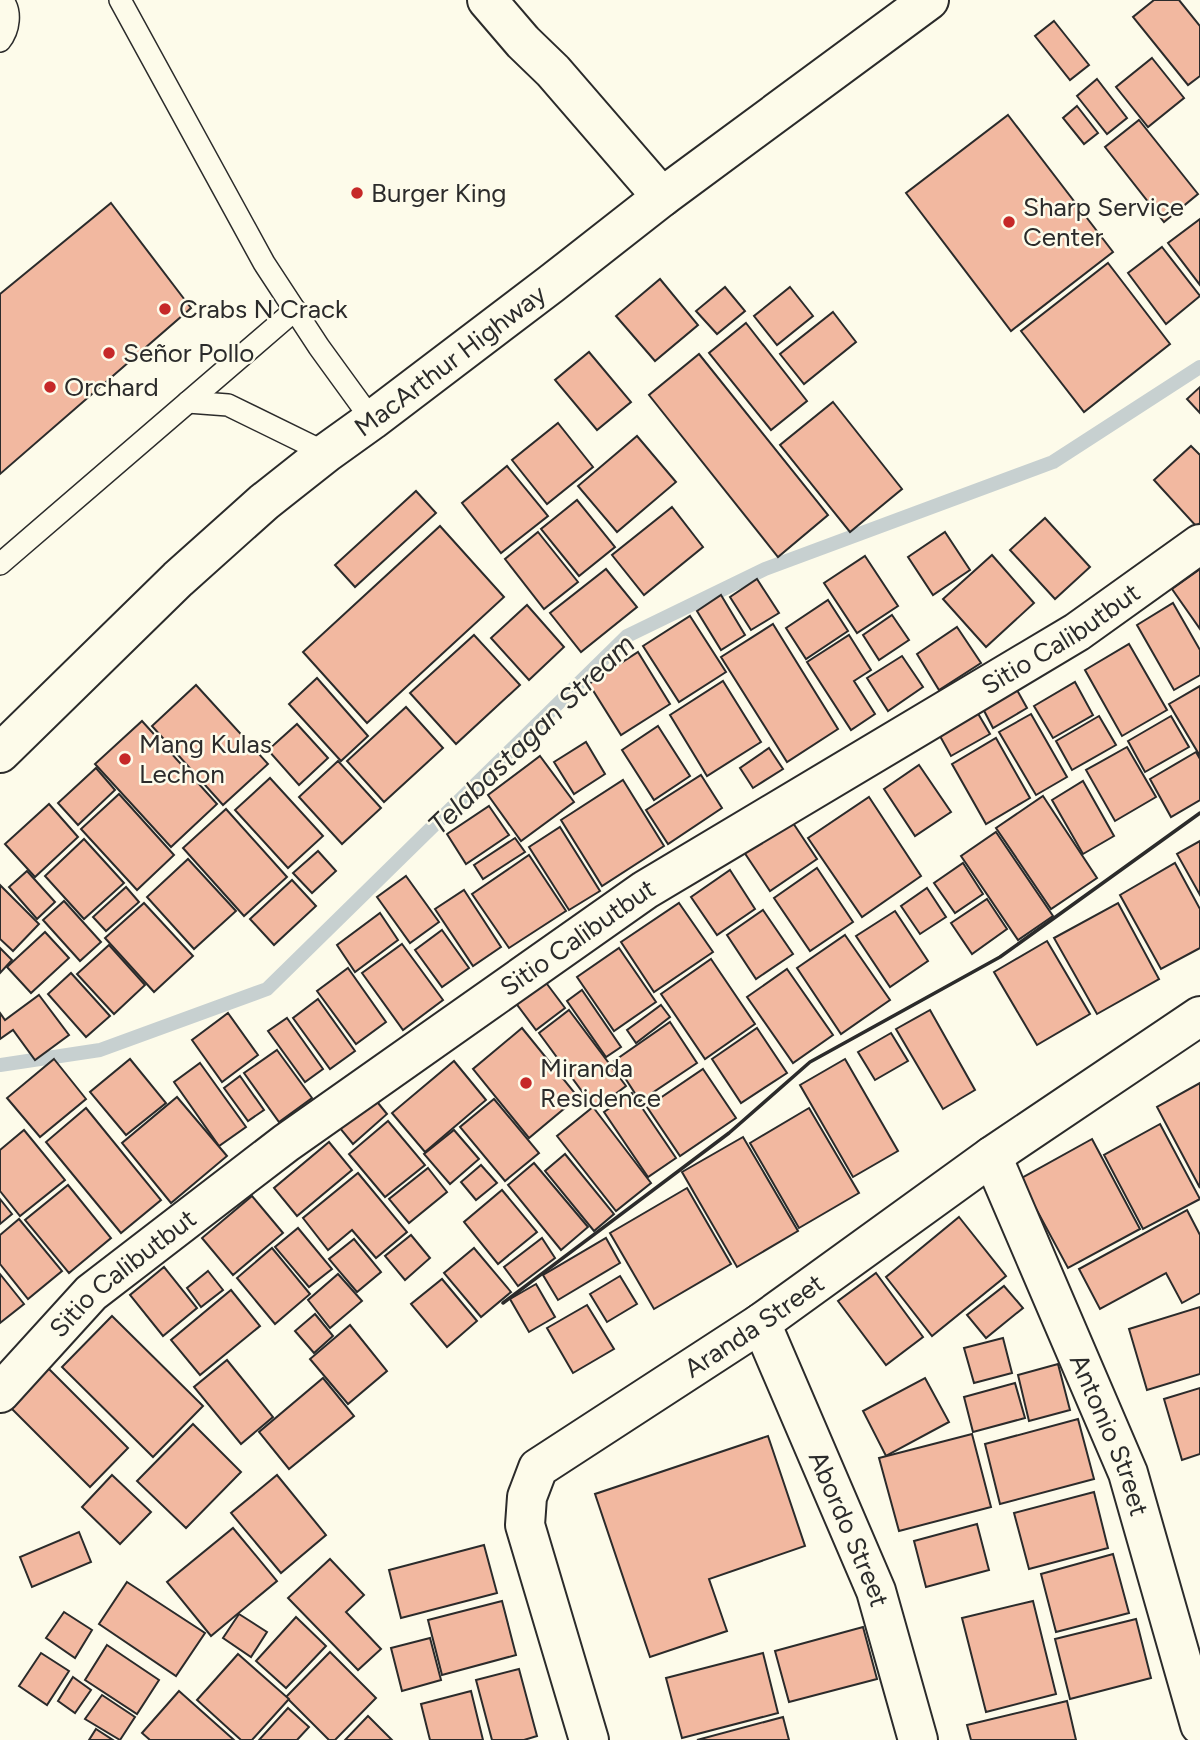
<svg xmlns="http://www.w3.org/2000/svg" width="1200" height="1740" viewBox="0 0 1200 1740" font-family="Figtree,sans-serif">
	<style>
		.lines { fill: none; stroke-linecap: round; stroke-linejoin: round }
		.stream { stroke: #c7d0d0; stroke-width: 14 }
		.building { fill: #f2b8a0; stroke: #2b2b2b; stroke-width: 2 }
		.lane-casing { stroke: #2b2b2b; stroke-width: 24 }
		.street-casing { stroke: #2b2b2b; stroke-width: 42 }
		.highway-casing { stroke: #2b2b2b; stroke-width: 42 }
		.lane { stroke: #fdfbea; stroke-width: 21 }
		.street { stroke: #fdfbea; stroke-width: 38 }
		.highway { stroke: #fdfbea; stroke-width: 38 }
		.wall { stroke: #2b2b2b; stroke-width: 3.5 }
		.poi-dot { fill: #c62828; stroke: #fdfbea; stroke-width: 2.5 }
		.labels { text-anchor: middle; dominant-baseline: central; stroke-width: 5; stroke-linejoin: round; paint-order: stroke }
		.poi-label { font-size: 26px; fill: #2b2b2b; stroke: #fdfbea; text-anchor: start }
		.street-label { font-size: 26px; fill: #2b2b2b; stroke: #fdfbea }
		.water-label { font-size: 28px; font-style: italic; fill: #2b2b2b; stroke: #fdfbea }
	</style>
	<rect width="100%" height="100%" fill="#fdfbea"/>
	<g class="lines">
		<polyline class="stream" points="0,1065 100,1050 267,989 627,636 765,569 1053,462 1200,367"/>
	</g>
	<g class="building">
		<polygon points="1154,0 1179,0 1200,26 1200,76 1188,85 1133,17"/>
		<polygon points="1054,21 1089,65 1070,80 1035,36"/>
		<polygon points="1152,58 1184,98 1148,127 1116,87"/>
		<polygon points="1097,79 1127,118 1107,134 1077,96"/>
		<polygon points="1077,106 1098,133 1084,144 1063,118"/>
		<polygon points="1008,115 1113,252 1011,331 906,193"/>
		<polygon points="1139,120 1198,194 1164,222 1105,147"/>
		<polygon points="111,203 191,308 0,474 0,294"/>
		<polygon points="1200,219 1200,285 1168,243"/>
		<polygon points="1162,247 1200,296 1166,324 1128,273"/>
		<polygon points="1108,263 1170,344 1084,412 1021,331"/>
		<polygon points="660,279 698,325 655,361 616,316"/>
		<polygon points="725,287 745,311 717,334 696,311"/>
		<polygon points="790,287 813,316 777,345 754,316"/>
		<polygon points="833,312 856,342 804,384 780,354"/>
		<polygon points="746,323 807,401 771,430 709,353"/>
		<polygon points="589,352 631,402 597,430 555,380"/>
		<polygon points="699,354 828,515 778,557 649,395"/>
		<polygon points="1200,387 1200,413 1187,399"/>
		<polygon points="833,402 902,489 850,532 780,445"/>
		<polygon points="558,423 593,467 547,504 512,460"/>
		<polygon points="637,436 676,482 617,532 578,486"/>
		<polygon points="1191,446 1200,455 1200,523 1196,526 1154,480"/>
		<polygon points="507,466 548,516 501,553 462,503"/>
		<polygon points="416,491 436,513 355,587 335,565"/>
		<polygon points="577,500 615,547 579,576 541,529"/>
		<polygon points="672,507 703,547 644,595 612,555"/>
		<polygon points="1045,518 1090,567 1055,599 1010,550"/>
		<polygon points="440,526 504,597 367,723 303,652"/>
		<polygon points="538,532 578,582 544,609 505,559"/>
		<polygon points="945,532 970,570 933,595 908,557"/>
		<polygon points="992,555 1034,603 986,647 943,599"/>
		<polygon points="865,556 898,606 857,633 824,583"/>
		<polygon points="606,569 637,607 581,652 550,613"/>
		<polygon points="1200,569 1200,629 1172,589"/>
		<polygon points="757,579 779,613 751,630 730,597"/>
		<polygon points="721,595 745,635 721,650 697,611"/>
		<polygon points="828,600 848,631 806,659 786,628"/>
		<polygon points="1173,603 1200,650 1200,675 1174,690 1137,625"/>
		<polygon points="527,605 564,647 529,680 491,638"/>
		<polygon points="892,615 909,640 879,660 863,635"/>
		<polygon points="690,616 726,672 679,702 643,646"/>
		<polygon points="773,624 838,729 787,762 721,657"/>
		<polygon points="957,627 981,663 939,690 917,654"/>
		<polygon points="474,635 520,685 456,744 410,693"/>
		<polygon points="849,635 871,670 854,681 875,714 851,730 807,662"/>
		<polygon points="1129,644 1167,710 1122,736 1085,670"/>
		<polygon points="638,652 670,704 621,735 589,684"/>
		<polygon points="902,656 923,687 888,711 867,678"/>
		<polygon points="317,678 368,736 341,761 289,704"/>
		<polygon points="723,681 761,742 707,776 670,715"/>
		<polygon points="1012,681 1027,708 993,728 979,701"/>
		<polygon points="1075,682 1093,715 1053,738 1034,706"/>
		<polygon points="196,685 268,764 223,805 152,726"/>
		<polygon points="1200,686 1200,756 1169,704"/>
		<polygon points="973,705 990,734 951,756 935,727"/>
		<polygon points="406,707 443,748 384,802 347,761"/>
		<polygon points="1031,714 1067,777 1036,795 999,732"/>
		<polygon points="1099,716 1116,745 1072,770 1056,741"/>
		<polygon points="1171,716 1189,747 1145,772 1128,741"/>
		<polygon points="142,721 217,804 171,847 95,764"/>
		<polygon points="297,724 328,758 299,785 268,750"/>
		<polygon points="658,726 690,776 654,800 622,750"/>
		<polygon points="996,738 1030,798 986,824 952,764"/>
		<polygon points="586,742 605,774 574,794 554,762"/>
		<polygon points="1127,747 1156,797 1115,821 1086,770"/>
		<polygon points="769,748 783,769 753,788 740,768"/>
		<polygon points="1196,752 1200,759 1200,800 1171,817 1150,779"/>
		<polygon points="540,756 574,802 521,841 488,795"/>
		<polygon points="338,761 381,808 342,844 299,797"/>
		<polygon points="919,765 951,812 915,836 884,789"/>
		<polygon points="96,768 115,790 78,825 58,803"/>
		<polygon points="701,775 722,808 668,844 646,810"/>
		<polygon points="270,778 323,836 288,868 235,810"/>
		<polygon points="623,780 664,846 602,886 561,820"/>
		<polygon points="1083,781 1114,836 1083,854 1052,800"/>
		<polygon points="119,794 174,855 137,890 81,829"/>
		<polygon points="1043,796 1097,878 1051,909 996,828"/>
		<polygon points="869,797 921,876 862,917 808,838"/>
		<polygon points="49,804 78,837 35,877 5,844"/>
		<polygon points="489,806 509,835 466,864 447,834"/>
		<polygon points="226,809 287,877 244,916 183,848"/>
		<polygon points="791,820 817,859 770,891 744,852"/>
		<polygon points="560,827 600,891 569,910 529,847"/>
		<polygon points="996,832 1053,916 1018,940 961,856"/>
		<polygon points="515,838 525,852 483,879 474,865"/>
		<polygon points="84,839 124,883 84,919 45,876"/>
		<polygon points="1200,841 1200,895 1177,854"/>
		<polygon points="318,851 336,871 312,893 293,873"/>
		<polygon points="529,855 566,911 509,948 472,894"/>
		<polygon points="188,859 236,911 194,949 147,897"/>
		<polygon points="963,863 983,894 955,913 934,883"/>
		<polygon points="1175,863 1200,909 1200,948 1161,969 1120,895"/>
		<polygon points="817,868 853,922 810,951 774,898"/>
		<polygon points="730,870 755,909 717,935 691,897"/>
		<polygon points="27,871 55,902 37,919 9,887"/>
		<polygon points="406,876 439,922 410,943 377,897"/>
		<polygon points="292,880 316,906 274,945 250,919"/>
		<polygon points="0,885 39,924 13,951 0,939"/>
		<polygon points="126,887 139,902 106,931 93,917"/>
		<polygon points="927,888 946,917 920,934 901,906"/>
		<polygon points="464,890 501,947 473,966 435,909"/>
		<polygon points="987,899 1007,929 972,954 951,923"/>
		<polygon points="64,901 101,942 80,961 43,920"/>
		<polygon points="144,903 193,956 154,992 105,938"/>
		<polygon points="679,903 713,952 654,992 621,942"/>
		<polygon points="1118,903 1159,979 1097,1014 1054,938"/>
		<polygon points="763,910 793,954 756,979 727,935"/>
		<polygon points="895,911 928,961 890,987 856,936"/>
		<polygon points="380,913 398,940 355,972 337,945"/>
		<polygon points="442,930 469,968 442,987 415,950"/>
		<polygon points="45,932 69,958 31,993 7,967"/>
		<polygon points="845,935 890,1000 841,1034 797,968"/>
		<polygon points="1047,941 1090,1014 1037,1045 994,972"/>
		<polygon points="402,944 443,1000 403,1030 362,973"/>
		<polygon points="109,945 145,985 114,1014 77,974"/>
		<polygon points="0,948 12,960 0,973"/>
		<polygon points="619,948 656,1002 614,1031 577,977"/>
		<polygon points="711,959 755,1024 705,1059 661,994"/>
		<polygon points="348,968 386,1022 356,1044 317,991"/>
		<polygon points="787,969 833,1035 793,1063 747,997"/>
		<polygon points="71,973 110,1016 86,1037 48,994"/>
		<polygon points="541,976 565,1008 536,1030 512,998"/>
		<polygon points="582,990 621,1047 606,1057 567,1001"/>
		<polygon points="39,995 69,1035 35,1060 13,1030 0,1039 0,1013 5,1020"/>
		<polygon points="318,999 355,1051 330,1069 293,1018"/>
		<polygon points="661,1005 670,1017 636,1043 627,1030"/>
		<polygon points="569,1010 626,1086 595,1109 539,1033"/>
		<polygon points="930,1010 975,1090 943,1109 896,1029"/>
		<polygon points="228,1013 258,1055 222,1082 192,1040"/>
		<polygon points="287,1018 323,1069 305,1082 268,1031"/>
		<polygon points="670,1022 697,1063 640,1101 614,1061"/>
		<polygon points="522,1028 578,1097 529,1138 473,1069"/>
		<polygon points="757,1028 787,1073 741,1103 712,1059"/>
		<polygon points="891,1033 908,1061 875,1080 858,1052"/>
		<polygon points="277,1050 312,1098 279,1122 244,1073"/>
		<polygon points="54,1059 86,1099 40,1137 7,1098"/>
		<polygon points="130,1059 166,1103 126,1135 90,1092"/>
		<polygon points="845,1059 898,1151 853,1177 800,1085"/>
		<polygon points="454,1061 486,1100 425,1152 392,1113"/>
		<polygon points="200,1063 246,1127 219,1146 174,1082"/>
		<polygon points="703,1069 736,1118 680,1156 647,1107"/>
		<polygon points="240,1076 264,1110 248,1121 224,1088"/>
		<polygon points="1200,1083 1200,1188 1157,1107"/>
		<polygon points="632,1093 676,1158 648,1177 604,1112"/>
		<polygon points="177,1097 227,1156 171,1203 122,1143"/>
		<polygon points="374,1098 387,1114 353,1144 339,1127"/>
		<polygon points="494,1099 539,1153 505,1181 460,1127"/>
		<polygon points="593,1107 651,1183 616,1211 557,1136"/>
		<polygon points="86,1108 161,1200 121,1233 46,1142"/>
		<polygon points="809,1108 859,1193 799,1228 750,1143"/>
		<polygon points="388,1121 425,1165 385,1197 349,1154"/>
		<polygon points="1160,1124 1200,1199 1143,1229 1104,1155"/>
		<polygon points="24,1130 65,1180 20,1216 0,1191 0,1150"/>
		<polygon points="454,1130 479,1159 450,1184 424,1154"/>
		<polygon points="743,1137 798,1231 737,1267 682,1172"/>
		<polygon points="1092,1139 1140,1229 1068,1268 1020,1179"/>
		<polygon points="329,1142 352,1170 297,1216 274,1188"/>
		<polygon points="565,1154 614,1214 594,1231 545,1171"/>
		<polygon points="534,1163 588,1227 561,1250 508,1185"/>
		<polygon points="481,1165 497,1183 476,1200 461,1182"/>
		<polygon points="428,1168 447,1192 409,1223 389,1199"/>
		<polygon points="358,1173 407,1232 376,1258 352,1230 328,1250 303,1218"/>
		<polygon points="68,1185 111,1238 69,1273 25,1220"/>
		<polygon points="687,1188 731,1264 654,1309 610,1233"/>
		<polygon points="502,1190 537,1232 498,1264 464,1222"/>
		<polygon points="252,1196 283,1233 233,1275 202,1238"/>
		<polygon points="0,1199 12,1214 0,1224"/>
		<polygon points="1187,1210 1200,1235 1200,1293 1182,1303 1166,1273 1100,1309 1079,1269"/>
		<polygon points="959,1217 1006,1276 932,1336 886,1277"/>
		<polygon points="19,1219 62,1271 28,1299 0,1264 0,1235"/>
		<polygon points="298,1228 332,1269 309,1287 275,1247"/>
		<polygon points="411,1235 430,1258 405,1280 385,1256"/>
		<polygon points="542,1238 555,1258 518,1286 504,1267"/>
		<polygon points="606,1238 620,1263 558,1300 543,1275"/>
		<polygon points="354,1239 381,1272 357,1292 329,1259"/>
		<polygon points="272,1248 310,1294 275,1324 237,1278"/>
		<polygon points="474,1248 511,1292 481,1317 444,1273"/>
		<polygon points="164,1267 197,1308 163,1336 130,1295"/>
		<polygon points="208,1271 223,1290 201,1307 187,1288"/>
		<polygon points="876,1273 923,1337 886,1365 838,1301"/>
		<polygon points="0,1274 24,1304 0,1323"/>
		<polygon points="338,1274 362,1301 330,1328 308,1300"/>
		<polygon points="620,1276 637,1304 607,1322 590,1294"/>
		<polygon points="442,1279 477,1321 447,1347 411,1304"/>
		<polygon points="536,1284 555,1317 529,1332 510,1299"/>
		<polygon points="1004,1286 1023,1308 986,1338 967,1315"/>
		<polygon points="231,1290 260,1326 200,1375 171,1340"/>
		<polygon points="587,1305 614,1349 573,1373 547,1328"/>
		<polygon points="1200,1307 1200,1374 1147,1390 1129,1329"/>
		<polygon points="315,1314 333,1336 314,1353 295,1331"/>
		<polygon points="112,1316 203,1406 153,1457 62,1367"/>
		<polygon points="350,1325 387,1371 348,1404 310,1359"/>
		<polygon points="1003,1338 1012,1373 974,1383 964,1348"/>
		<polygon points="227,1360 273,1417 241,1444 194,1387"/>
		<polygon points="1058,1364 1070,1410 1029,1421 1018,1375"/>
		<polygon points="45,1365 128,1448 90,1487 7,1404"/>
		<polygon points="323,1378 354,1416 289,1469 259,1432"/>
		<polygon points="925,1378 949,1422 886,1456 863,1411"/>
		<polygon points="1015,1383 1025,1418 973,1432 964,1397"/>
		<polygon points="1200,1388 1200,1454 1182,1460 1164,1399"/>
		<polygon points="1078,1419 1094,1479 1000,1504 985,1444"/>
		<polygon points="193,1424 241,1472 186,1528 137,1481"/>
		<polygon points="972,1434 991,1507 899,1531 879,1458"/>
		<polygon points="768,1436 805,1546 709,1579 727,1631 650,1657 595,1494"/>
		<polygon points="112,1475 151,1512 120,1544 82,1507"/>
		<polygon points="277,1475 326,1535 281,1573 231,1513"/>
		<polygon points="1094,1492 1108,1548 1029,1569 1014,1513"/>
		<polygon points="977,1524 989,1570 926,1587 914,1541"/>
		<polygon points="233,1528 277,1581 211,1636 167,1582"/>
		<polygon points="79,1532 91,1562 32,1587 20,1557"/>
		<polygon points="484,1545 497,1593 401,1618 389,1570"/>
		<polygon points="1113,1554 1129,1613 1056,1632 1041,1574"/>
		<polygon points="330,1559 364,1595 346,1612 381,1649 358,1670 288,1598"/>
		<polygon points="127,1582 205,1633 176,1676 99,1624"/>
		<polygon points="502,1601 516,1655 442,1675 428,1620"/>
		<polygon points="1033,1601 1056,1694 986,1712 962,1618"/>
		<polygon points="64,1612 92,1630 75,1658 46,1638"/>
		<polygon points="239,1614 267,1632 251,1657 223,1638"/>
		<polygon points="296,1617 326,1646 286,1688 256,1661"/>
		<polygon points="1136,1619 1151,1678 1070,1699 1055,1639"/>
		<polygon points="863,1627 877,1679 789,1702 775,1651"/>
		<polygon points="430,1638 441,1680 402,1691 391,1648"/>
		<polygon points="107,1645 159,1680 137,1714 85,1680"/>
		<polygon points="330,1652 376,1698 335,1740 329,1740 286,1697"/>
		<polygon points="41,1653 69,1671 47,1705 19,1686"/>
		<polygon points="763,1653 778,1713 682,1738 666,1678"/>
		<polygon points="238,1654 289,1699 252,1740 241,1740 197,1700"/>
		<polygon points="519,1669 537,1736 524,1740 492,1740 476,1680"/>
		<polygon points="73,1677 91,1690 75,1713 58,1701"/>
		<polygon points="179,1691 234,1740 150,1740 142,1733"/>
		<polygon points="471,1691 483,1740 430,1740 421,1704"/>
		<polygon points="102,1695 135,1717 120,1740 85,1719"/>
		<polygon points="1067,1701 1076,1740 971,1740 967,1725"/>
		<polygon points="288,1708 309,1727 297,1740 259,1740"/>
		<polygon points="368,1716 392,1740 345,1740"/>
		<polygon points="783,1717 789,1740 697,1740"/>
		<polygon points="96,1729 113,1740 89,1740"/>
	</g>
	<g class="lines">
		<defs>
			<g id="lane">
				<polyline points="120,0 264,263 319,347 372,420"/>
				<path d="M0 41C9 30 12 11 2 0"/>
				<polyline points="188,402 228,405 326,453"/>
				<polyline points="0,564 295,310"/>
			</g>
			<g id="street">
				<polyline points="487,0 523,42 553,71 662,197"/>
				<path id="s1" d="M992 1156 1128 1473 1200 1725"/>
				<path id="s2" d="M761 1323 876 1591 918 1740"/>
				<path id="s3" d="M0 1393 91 1293 286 1143 645 890 1077 632 1200 544"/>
				<path id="s4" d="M589 1740 525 1525 527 1497 538 1468 761 1323 992 1156 1200 1016"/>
			</g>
			<g id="highway">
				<path id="s5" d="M0 753 178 579 264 502 326 453 372 420 551 284 662 197 929 0"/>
			</g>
		</defs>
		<use href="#lane" class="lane-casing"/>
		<use href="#street" class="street-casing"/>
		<use href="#highway" class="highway-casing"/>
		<use href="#lane" class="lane"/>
		<use href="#street" class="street"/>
		<use href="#highway" class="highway"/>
		<polyline class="wall" points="503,1303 729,1133 810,1062 1000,957 1200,813"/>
	</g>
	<g class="poi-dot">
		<circle cx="357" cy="193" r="7"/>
		<circle cx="1009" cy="222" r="7"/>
		<circle cx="165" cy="309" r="7"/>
		<circle cx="109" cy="353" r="7"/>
		<circle cx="50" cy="387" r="7"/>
		<circle cx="125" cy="759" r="7"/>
		<circle cx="526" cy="1083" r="7"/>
	</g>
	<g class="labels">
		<g class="poi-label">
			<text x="371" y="193">Burger King</text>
			<text x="1023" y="207">Sharp Service<tspan x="1023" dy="30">Center</tspan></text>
			<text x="179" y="309">Crabs N Crack</text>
			<text x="123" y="353">Señor Pollo</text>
			<text x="64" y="387">Orchard</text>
			<text x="139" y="744">Mang Kulas<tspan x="139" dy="30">Lechon</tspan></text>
			<text x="540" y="1068">Miranda<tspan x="540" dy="30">Residence</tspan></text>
		</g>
		<g class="street-label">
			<text stroke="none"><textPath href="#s5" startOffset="598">MacArthur Highway</textPath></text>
			<text stroke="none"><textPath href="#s3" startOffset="1306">Sitio Calibutbut</textPath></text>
			<text stroke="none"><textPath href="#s3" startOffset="738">Sitio Calibutbut</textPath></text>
			<text stroke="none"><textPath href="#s3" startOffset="172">Sitio Calibutbut</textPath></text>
			<text stroke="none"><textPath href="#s4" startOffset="542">Aranda Street</textPath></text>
			<text stroke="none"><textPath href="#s1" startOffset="303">Antonio Street</textPath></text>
			<text stroke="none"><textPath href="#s2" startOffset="224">Abordo Street</textPath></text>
		</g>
		<g class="water-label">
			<text transform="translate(531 734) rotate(-44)">Telabastagan Stream</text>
		</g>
	</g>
</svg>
